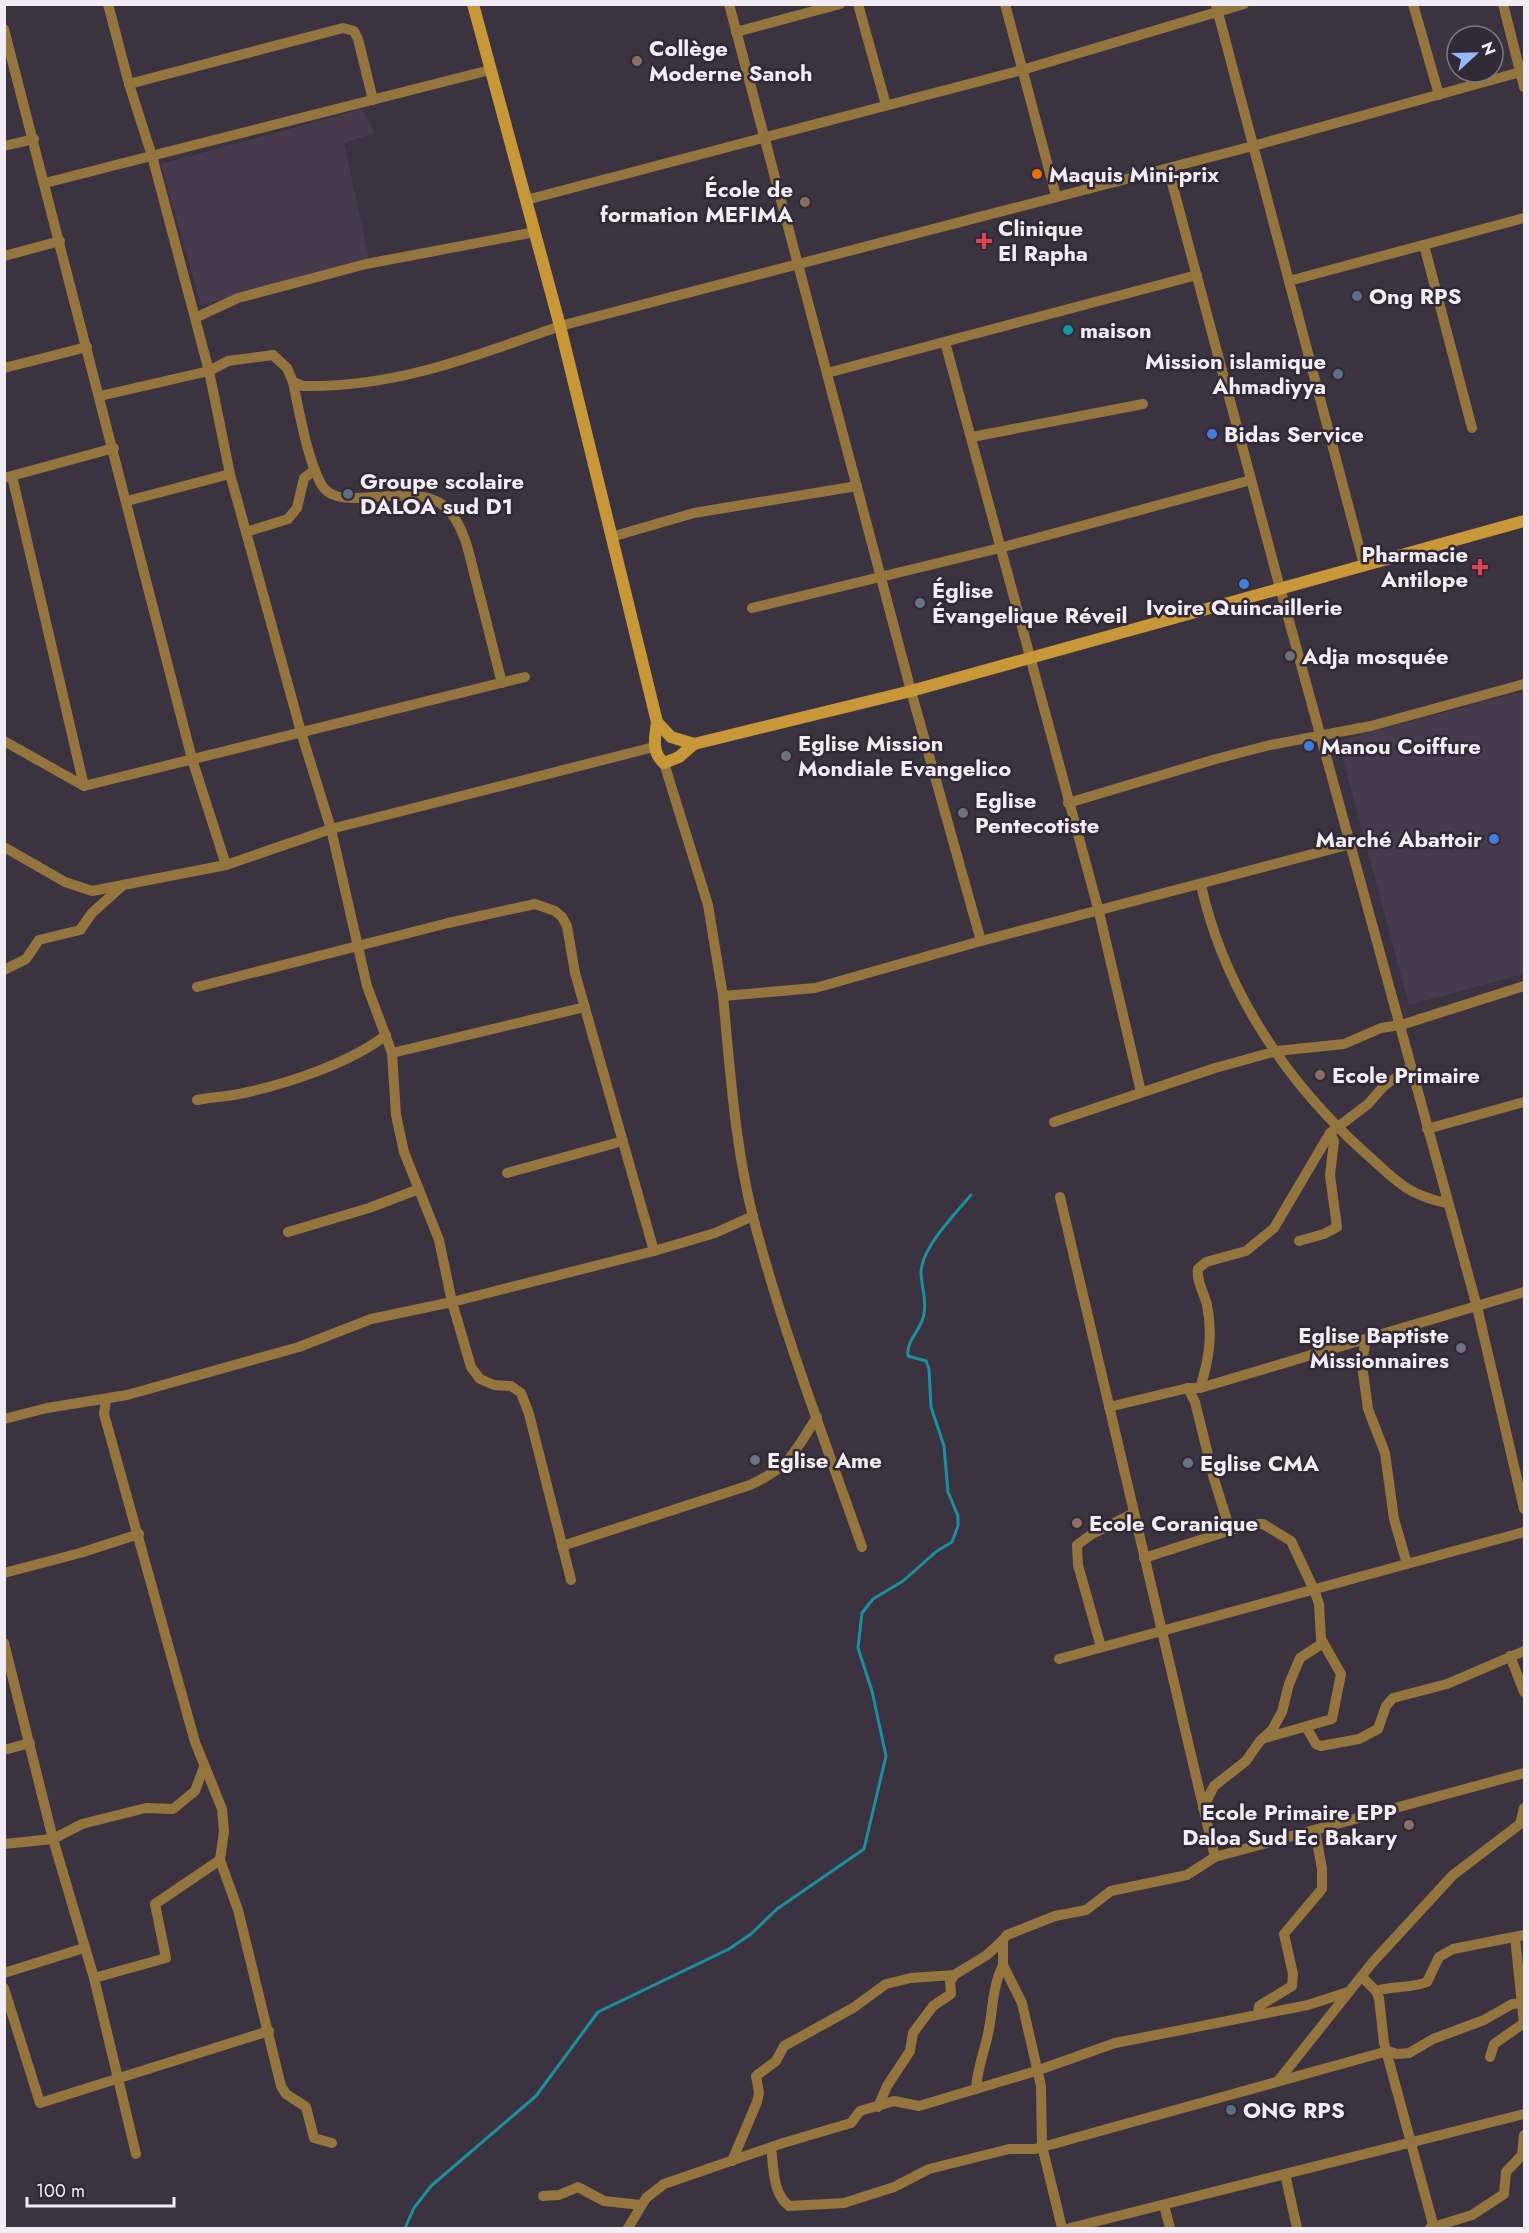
<svg xmlns="http://www.w3.org/2000/svg" width="1529" height="2233" viewBox="0 0 1529 2233" font-family="Jost,sans-serif">
	<style>
		.built { fill: #463a4c }
		.lines { fill: none; stroke-linecap: round; stroke-linejoin: round }
		.stream { stroke: #1a90a1; stroke-width: 3 }
		.street { stroke: #94753e; stroke-width: 10 }
		.secondary { stroke: #c89737; stroke-width: 12 }
		.education-dot { fill: #8d6e63; stroke: #312935; stroke-width: 2 }
		.food-dot { fill: #e8710a; stroke: #312935; stroke-width: 2 }
		.health-dot { fill: #e0444e; stroke: #312935; stroke-width: 2 }
		.service-dot { fill: #5c6f8a; stroke: #312935; stroke-width: 2 }
		.culture-dot { fill: #0f9aa8; stroke: #312935; stroke-width: 2 }
		.shop-dot { fill: #3f7fe0; stroke: #312935; stroke-width: 2 }
		.worship-dot { fill: #6b7280; stroke: #312935; stroke-width: 2 }
		.labels { text-anchor: middle; dominant-baseline: central; stroke-width: 5; stroke-linejoin: round; paint-order: stroke }
		.poi-label { font-size: 22px; font-weight: bold; fill: #f2edf5; stroke: #312935; text-anchor: start }
	</style>
	<rect width="100%" height="100%" fill="#3b333f"/>
	<g class="built">
		<polygon points="362,109 375,133 344,143 369,259 201,305 161,164"/>
		<polygon points="1524,691 1524,974 1409,1005 1338,741"/>
	</g>
	<g class="lines">
		<path class="stream" d="M405 2228 414 2208 431 2186 536 2096 598 2012 729 1949 751 1934 777 1909 864 1849 886 1756 872 1691 858 1648 862 1613 873 1599 903 1581 937 1551 952 1542 958 1526V1516L948 1492 944 1446 931 1407 929 1369 926 1361 908 1356C906 1339 922 1330 924 1314 927 1299 921 1286 921 1272 922 1247 955 1214 971 1195"/>
		<g class="street">
			<polyline points="108,4 129,84 152,156 209,371 230,474 301,732 331,829 367,986 392,1053 396,1115 404,1152 439,1240 452,1302 471,1367 480,1379 494,1385 511,1386 521,1393 529,1414 571,1580"/>
			<polyline points="729,4 911,691 981,941"/>
			<polyline points="858,4 886,105"/>
			<polyline points="1005,4 1056,196"/>
			<polyline points="1413,4 1439,95"/>
			<polyline points="1503,4 1524,87"/>
			<polyline points="1216,5 1364,565"/>
			<polyline points="4,29 192,759 226,865"/>
			<polyline points="736,32 840,4"/>
			<polyline points="129,84 343,28 354,31 358,39 373,100"/>
			<polyline points="4,146 34,139"/>
			<polyline points="1168,168 1280,588 1477,1307 1524,1509"/>
			<polyline points="45,183 490,70"/>
			<polyline points="526,200 1022,70 1244,4"/>
			<polyline points="1424,245 1472,428"/>
			<polyline points="4,256 60,241"/>
			<polyline points="1289,281 1524,218"/>
			<polyline points="195,318 238,298 366,264 535,232"/>
			<polyline points="945,342 1099,912 1141,1092"/>
			<polyline points="4,368 87,347"/>
			<polyline points="827,373 1197,275"/>
			<path d="M293 382C299 410 308 464 323 487 343 516 422 474 451 513 466 532 470 558 476 581 485 615 493 649 502 683"/>
			<path d="M100 396 209 371 228 361 273 355 287 368 293 382 303 386C395 388 475 356 560 326L1253 146 1524 71"/>
			<polyline points="972,437 1143,404"/>
			<polyline points="12,476 84,786"/>
			<polyline points="4,478 114,448"/>
			<polyline points="127,501 230,474"/>
			<polyline points="246,532 288,519 297,508 304,478 315,470"/>
			<polyline points="611,537 694,513 857,486"/>
			<polyline points="752,608 1000,548 1251,480"/>
			<polyline points="4,741 84,786 525,677"/>
			<polyline points="664,763 708,905 723,996 815,988 981,941 1351,844"/>
			<polyline points="1068,803 1216,759 1270,745 1371,726 1524,684"/>
			<polyline points="4,847 65,882 92,891 226,865 331,829 654,747"/>
			<path d="M1201 885C1224 989 1285 1080 1363 1151 1395 1179 1404 1194 1447 1203"/>
			<polyline points="4,970 26,959 39,940 80,930 92,913 122,886"/>
			<polyline points="197,987 448,923 535,904 555,911 562,917 567,926 575,973 654,1251"/>
			<path d="M723 996C730 1069 735 1146 753 1217 782 1329 824 1438 862 1547"/>
			<polyline points="392,1053 585,1007"/>
			<path d="M197 1100C211 1097 225 1097 239 1094 284 1085 351 1063 386 1035"/>
			<polyline points="1054,1122 1215,1068 1277,1051 1344,1044 1381,1028 1401,1025 1524,986"/>
			<polyline points="1427,1129 1524,1102"/>
			<polyline points="507,1173 623,1141"/>
			<polyline points="1060,1197 1215,1857"/>
			<polyline points="288,1232 369,1208 419,1189"/>
			<polyline points="1299,1241 1324,1234 1337,1227 1330,1175 1334,1141 1330,1133"/>
			<polyline points="1363,1340 1365,1344 1362,1365 1368,1409 1385,1453 1394,1519 1407,1564"/>
			<polyline points="1188,1388 1195,1402 1214,1479 1230,1530"/>
			<path d="M1200 1388C1209 1360 1213 1334 1207 1305 1204 1293 1196 1280 1198 1269L1206 1262 1246 1251 1274 1228 1330 1133 1368 1104 1384 1086 1411 1067"/>
			<polyline points="106,1399 104,1414 195,1742 222,1809 224,1831 220,1860 238,1910 281,2086 286,2094 306,2107 314,2138 332,2143"/>
			<polyline points="1109,1407 1188,1388 1200,1388 1524,1292"/>
			<polyline points="4,1419 47,1408 127,1395 299,1347 371,1319 452,1302 654,1251 715,1233 753,1216"/>
			<path d="M562 1546 750 1485C791 1466 793 1454 817 1417"/>
			<polyline points="1144,1558 1250,1524 1263,1524 1291,1541 1315,1592 1319,1604 1321,1639 1341,1674 1332,1719 1265,1738"/>
			<polyline points="4,1573 80,1553 139,1534"/>
			<polyline points="4,1643 53,1839 94,1978 136,2154"/>
			<polyline points="1101,1647 1078,1565 1077,1545 1092,1534 1134,1513"/>
			<polyline points="1510,1656 1524,1692"/>
			<polyline points="1059,1659 1524,1532"/>
			<polyline points="1306,1727 1316,1744 1321,1746 1359,1739 1378,1729 1386,1706 1393,1698 1447,1684 1524,1651"/>
			<polyline points="4,1750 30,1743"/>
			<polyline points="1203,1808 1214,1786 1246,1761 1260,1741 1272,1730 1282,1712 1289,1684 1300,1658 1323,1643"/>
			<polyline points="4,1844 53,1839 82,1824 146,1808 173,1809 195,1791 204,1767"/>
			<polyline points="1515,1937 1524,2024"/>
			<polyline points="4,1973 84,1948"/>
			<polyline points="1362,1977 1376,1991 1379,1998 1384,2043 1434,2228"/>
			<polyline points="94,1978 166,1958 155,1904 220,1860"/>
			<polyline points="4,1988 40,2103 269,2031"/>
			<path d="M1376 1991C1394 1985 1411 1989 1427 1982L1439 1957 1453 1949 1524 1935"/>
			<polyline points="1258,2014 1259,2006 1292,1986 1293,1974 1284,1934 1322,1889 1322,1869 1315,1830"/>
			<polyline points="1490,2057 1494,2044 1524,2023"/>
			<polyline points="1278,2081 1372,1963 1453,1875 1520,1824 1524,1808"/>
			<path d="M976 2089C977 2069 984 2053 988 2034 993 2011 992 1987 1003 1965"/>
			<polyline points="878,2107 887,2086 910,2051 913,2033 933,2006 951,1994 950,1982 954,1975"/>
			<path d="M771 2148C774 2167 772 2193 789 2206L844 2203 894 2187 929 2169 1009 2149H1035L1388 2051 1397 2054 1409 2053 1433 2039 1484 2020 1512 2004 1524 2003"/>
			<polyline points="732,2161 757,2102 759,2093 756,2076 776,2061 784,2046 853,2008 886,1984 911,1978 954,1975 987,1955 1003,1940"/>
			<polyline points="1285,2174 1297,2228"/>
			<polyline points="543,2196 559,2195 578,2187 604,2201 641,2205"/>
			<polyline points="1164,2205 1170,2228"/>
			<polyline points="628,2228 646,2198 664,2184 783,2143 851,2123 860,2111 894,2101 919,2106 1036,2071 1115,2043 1308,2005 1348,1992"/>
			<polyline points="1062,2228 1042,2146 1041,2086 1022,2003 1003,1965 1003,1940 1007,1935 1055,1916 1086,1910 1111,1891 1187,1875 1215,1857 1524,1773"/>
			<polyline points="1070,2228 1524,2114"/>
			<polyline points="1430,2228 1472,2215 1504,2194 1506,2172 1522,2155 1524,2135"/>
		</g>
		<g class="secondary">
			<path d="M473 4 560 326 657 722C655 738 651 752 664 763L679 757 694 744"/>
			<polyline points="657,722 671,737 694,744 911,691 1524,521"/>
		</g>
	</g>
	<g class="education-dot">
		<circle cx="637" cy="61" r="6"/>
		<circle cx="805" cy="202" r="6"/>
		<circle cx="1320" cy="1075" r="6"/>
		<circle cx="1077" cy="1523" r="6"/>
		<circle cx="1409" cy="1825" r="6"/>
	</g>
	<circle class="food-dot" cx="1037" cy="174" r="6"/>
	<g class="health-dot">
		<path d="M981 232h6v6h6v6h-6v6h-6v-6h-6v-6h6z"/>
		<path d="M1477 558h6v6h6v6h-6v6h-6v-6h-6v-6h6z"/>
	</g>
	<g class="service-dot">
		<circle cx="1357" cy="296" r="6"/>
		<circle cx="1338" cy="374" r="6"/>
		<circle cx="348" cy="494" r="6"/>
		<circle cx="1231" cy="2110" r="6"/>
	</g>
	<circle class="culture-dot" cx="1068" cy="330" r="6"/>
	<g class="shop-dot">
		<circle cx="1212" cy="434" r="6"/>
		<circle cx="1244" cy="584" r="6"/>
		<circle cx="1309" cy="746" r="6"/>
		<circle cx="1494" cy="839" r="6"/>
	</g>
	<g class="worship-dot">
		<circle cx="920" cy="603" r="6"/>
		<circle cx="1290" cy="656" r="6"/>
		<circle cx="786" cy="756" r="6"/>
		<circle cx="963" cy="813" r="6"/>
		<circle cx="1461" cy="1348" r="6"/>
		<circle cx="755" cy="1460" r="6"/>
		<circle cx="1188" cy="1463" r="6"/>
	</g>
	<g class="labels">
		<g class="poi-label">
			<text x="649" y="48">Collège<tspan x="649" dy="25">Moderne Sanoh</tspan></text>
			<text x="1049" y="174">Maquis Mini-prix</text>
			<text x="793" y="189" text-anchor="end">École de<tspan x="793" dy="25">formation MEFIMA</tspan></text>
			<text x="998" y="228">Clinique<tspan x="998" dy="25">El Rapha</tspan></text>
			<text x="1369" y="296">Ong RPS</text>
			<text x="1080" y="330">maison</text>
			<text x="1326" y="361" text-anchor="end">Mission islamique<tspan x="1326" dy="25">Ahmadiyya</tspan></text>
			<text x="1224" y="434">Bidas Service</text>
			<text x="360" y="481">Groupe scolaire<tspan x="360" dy="25">DALOA sud D1</tspan></text>
			<text x="1468" y="554" text-anchor="end">Pharmacie<tspan x="1468" dy="25">Antilope</tspan></text>
			<text x="932" y="590">Église<tspan x="932" dy="25">Évangelique Réveil</tspan></text>
			<text x="1244" y="607" text-anchor="middle">Ivoire Quincaillerie</text>
			<text x="1302" y="656">Adja mosquée</text>
			<text x="798" y="743">Eglise Mission<tspan x="798" dy="25">Mondiale Evangelico</tspan></text>
			<text x="1321" y="746">Manou Coiffure</text>
			<text x="975" y="800">Eglise<tspan x="975" dy="25">Pentecotiste</tspan></text>
			<text x="1482" y="839" text-anchor="end">Marché Abattoir</text>
			<text x="1332" y="1075">Ecole Primaire</text>
			<text x="1449" y="1335" text-anchor="end">Eglise Baptiste<tspan x="1449" dy="25">Missionnaires</tspan></text>
			<text x="767" y="1460">Eglise Ame</text>
			<text x="1200" y="1463">Eglise CMA</text>
			<text x="1089" y="1523">Ecole Coranique</text>
			<text x="1397" y="1812" text-anchor="end">Ecole Primaire EPP<tspan x="1397" dy="25">Daloa Sud Ec Bakary</tspan></text>
			<text x="1243" y="2110">ONG RPS</text>
		</g>
	</g>
	<rect width="1529" height="2233" fill="none" stroke="#f2edf5" stroke-width="12"/>
	<g transform="translate(1475 54) rotate(68)"><circle r="28" fill="#312935" stroke="#7e7782" stroke-width="1.5"/>
	<path d="M0-4.5L10 22L0 15L-10 22Z" fill="#94b7fd"/>
	<text y="-9" font-size="16" font-weight="bold" text-anchor="middle" fill="#f2edf5">N</text>
	</g>
	<path d="M27 2197v9h147v-9" fill="none" stroke="#f2edf5" stroke-width="3"/>
	<text x="36" y="2197" font-size="18" fill="#f2edf5" stroke="#312935" stroke-width="4.5" paint-order="stroke">100 m</text>
</svg>
